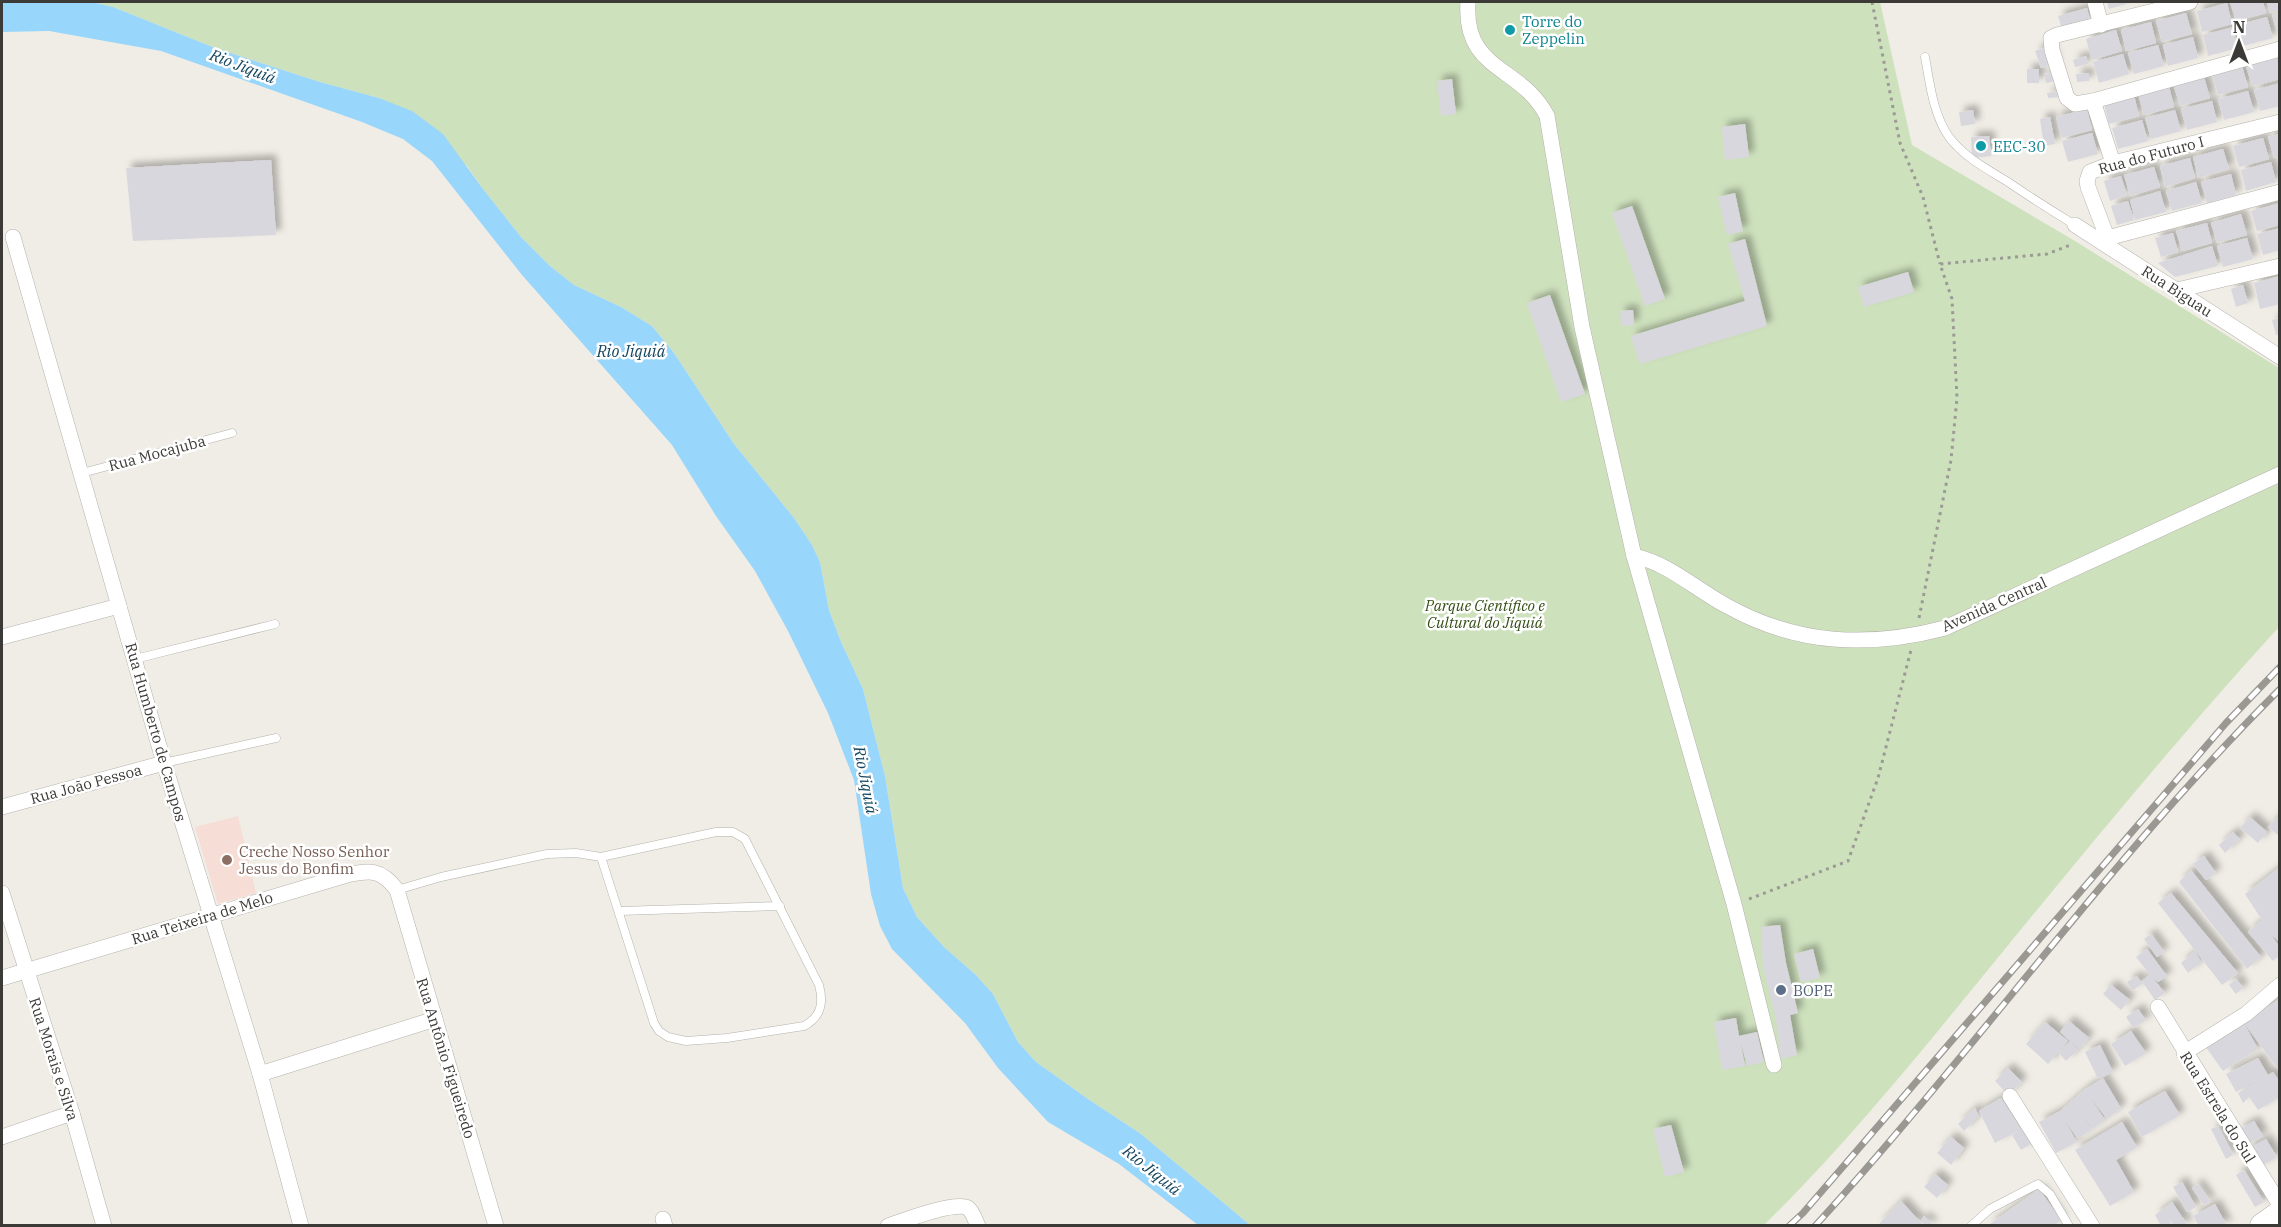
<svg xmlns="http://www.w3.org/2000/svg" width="2281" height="1227" viewBox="0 0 2281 1227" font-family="'IBM Plex Serif',serif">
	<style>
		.education { fill: #f6ddd5 }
		.green { fill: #cee1bd }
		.water { fill: #99d6fb }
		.building { fill: #d9d7de; filter: url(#shadow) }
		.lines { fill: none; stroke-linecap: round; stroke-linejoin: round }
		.lane-casing { stroke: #b4b2ab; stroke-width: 9 }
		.street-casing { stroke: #b4b2ab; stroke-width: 16 }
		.primary-casing { stroke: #b4b2ab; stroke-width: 27 }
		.path { stroke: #9c9a95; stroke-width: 3; stroke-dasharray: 3 4.5; stroke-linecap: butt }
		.lane { stroke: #fff; stroke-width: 8 }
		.street { stroke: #fff; stroke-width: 15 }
		.primary { stroke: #fff; stroke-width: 26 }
		.rail-casing { stroke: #9a9893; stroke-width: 7 }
		.rail { stroke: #fff; stroke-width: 4.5; stroke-dasharray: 14; stroke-linecap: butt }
		.culture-dot { fill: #0f9aa8; stroke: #fff; stroke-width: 2 }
		.education-dot { fill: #8d6e63; stroke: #fff; stroke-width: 2 }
		.service-dot { fill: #5c6f8a; stroke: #fff; stroke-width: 2 }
		.labels { text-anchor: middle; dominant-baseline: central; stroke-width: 5; stroke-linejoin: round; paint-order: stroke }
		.culture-label { font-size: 15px; fill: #0d838f; stroke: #fff; text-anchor: start }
		.street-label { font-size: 15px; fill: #3b3a37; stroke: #fff }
		.park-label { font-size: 15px; font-style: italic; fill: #344e15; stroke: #fff }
		.education-label { font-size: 15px; fill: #785e54; stroke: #fff; text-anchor: start }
		.service-label { font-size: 15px; fill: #4e5e75; stroke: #fff; text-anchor: start }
		.water-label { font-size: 16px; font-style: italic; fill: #15455e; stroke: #fff }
	</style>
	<defs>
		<filter id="shadow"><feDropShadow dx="5.5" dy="-5.5" stdDeviation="3" flood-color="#0004"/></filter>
	</defs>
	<rect width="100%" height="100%" fill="#f0ede6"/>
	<polygon class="education" points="238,816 256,893 218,904 195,827"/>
	<path class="green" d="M92 2H1880L1912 145 2075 241 2279 368V627C2184 731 2095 839 2005 949 1928 1043 1851 1140 1764 1225H1250L1141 1134 1088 1099 1036 1062 1018 1042 993 994 976 975 944 947 917 917 903 888 885 776 863 689 841 642 829 610 820 562 812 545 794 518 734 444 674 353 652 326 621 307 574 285 550 266 521 237 483 189 467 166 379 98 320 82 215 48 113 7Z"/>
	<polygon class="water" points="2,2 92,2 113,7 215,48 320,82 379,98 412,111 443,134 483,189 521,237 550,266 574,285 621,307 652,326 674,353 734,444 794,518 812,545 820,562 829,610 841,642 863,689 885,776 903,888 917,917 944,947 976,975 993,994 1018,1042 1036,1062 1088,1099 1141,1134 1250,1225 1198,1225 1119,1164 1048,1122 998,1068 965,1023 892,949 880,926 871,894 854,780 828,713 788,631 755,571 716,516 672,445 522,275 432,161 403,139 362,122 161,51 49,31 2,32"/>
	<g class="building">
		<polygon points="2107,2 2126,2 2126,4 2109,9"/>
		<polygon points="2230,2 2263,2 2266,13 2236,21"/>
		<polygon points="2267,2 2280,2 2280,10 2270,13"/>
		<polygon points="2227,3 2232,24 2202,32 2197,11"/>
		<polygon points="2087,8 2090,21 2062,29 2058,16"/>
		<polygon points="2186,13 2192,34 2162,42 2156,21"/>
		<polygon points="2280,13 2280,35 2278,36 2272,15"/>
		<polygon points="2267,17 2273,38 2243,46 2237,25"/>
		<polygon points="2151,22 2156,43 2126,51 2121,30"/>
		<polygon points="2233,27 2238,48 2208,56 2203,35"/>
		<polygon points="2116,30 2122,51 2092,60 2086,39"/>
		<polygon points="2193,37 2198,58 2168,66 2163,45"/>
		<polygon points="2158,45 2164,66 2134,74 2128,53"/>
		<polygon points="2049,46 2055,64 2041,68 2035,51"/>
		<polygon points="2123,54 2129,74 2099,83 2093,62"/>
		<polygon points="2086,56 2088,64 2075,67 2073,60"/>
		<polygon points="2277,57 2280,79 2252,86 2246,66"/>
		<polygon points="2242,66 2248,87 2218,95 2212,74"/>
		<rect x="2027" y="69" width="12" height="14"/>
		<polygon points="2057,73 2058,81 2046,83 2044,74"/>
		<polygon points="2089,73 2089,81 2077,82 2076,74"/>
		<polygon points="2204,77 2210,98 2180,106 2174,86"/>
		<polygon points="1452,79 1456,114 1441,116 1437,81"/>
		<polygon points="2280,83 2280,106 2260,111 2254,90"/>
		<polygon points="2169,86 2174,107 2144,115 2138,94"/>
		<polygon points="2061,91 2062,97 2048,98 2047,93"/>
		<polygon points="2248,91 2254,112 2224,120 2218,99"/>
		<polygon points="2134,95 2139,116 2109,124 2104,104"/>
		<polygon points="2212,101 2217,122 2187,130 2181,109"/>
		<polygon points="2087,109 2092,130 2062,138 2056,117"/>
		<polygon points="1973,110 1975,124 1961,126 1959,112"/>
		<polygon points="2175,110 2181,131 2151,139 2145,118"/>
		<polygon points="2050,117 2055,144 2044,146 2040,119"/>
		<polygon points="2142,120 2148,141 2118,149 2112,128"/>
		<polygon points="1745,124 1749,157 1725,160 1722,127"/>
		<polygon points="2092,133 2098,154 2068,162 2062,141"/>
		<polygon points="2280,134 2280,157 2274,158 2268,137"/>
		<polygon points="1989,136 1991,156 1972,158 1971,137"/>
		<polygon points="2263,138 2269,159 2239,167 2233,146"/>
		<polygon points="2223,149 2229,169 2198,178 2193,157"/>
		<polygon points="2190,158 2195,178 2165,187 2160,166"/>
		<polygon points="271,160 276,235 133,241 126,168"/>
		<polygon points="2271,162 2276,182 2246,191 2241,170"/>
		<polygon points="2154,167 2160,187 2130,196 2124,175"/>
		<polygon points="2231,174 2236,195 2207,203 2201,182"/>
		<polygon points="2121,176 2127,195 2110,201 2104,181"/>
		<polygon points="2196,182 2202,203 2172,211 2166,191"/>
		<polygon points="2160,191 2166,212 2135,220 2130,200"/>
		<polygon points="1735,193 1743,231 1727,235 1718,197"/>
		<polygon points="2128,201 2134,220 2117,225 2111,206"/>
		<polygon points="2280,203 2280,225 2257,231 2251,211"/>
		<polygon points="1632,206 1665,299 1645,306 1612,213"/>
		<polygon points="2241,214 2247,235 2217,243 2211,223"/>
		<polygon points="2207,223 2212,243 2182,251 2176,231"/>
		<polygon points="2280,228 2280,250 2263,255 2257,234"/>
		<polygon points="2173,233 2178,252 2161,257 2155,238"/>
		<polygon points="2247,238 2253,259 2223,267 2217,246"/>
		<polygon points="1745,239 1767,326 1640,364 1631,336 1745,301 1728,244"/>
		<polygon points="2212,246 2218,266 2175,277 2158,263"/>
		<polygon points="1908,272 1914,292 1864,307 1858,287"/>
		<polygon points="2280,276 2280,304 2260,309 2254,283"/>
		<polygon points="2243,285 2248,303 2236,307 2231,289"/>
		<polygon points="1550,295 1585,394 1561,402 1527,303"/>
		<polygon points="1633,310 1634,325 1621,326 1620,311"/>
		<polygon points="2280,318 2280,334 2276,335 2272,320"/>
		<polygon points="2280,815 2280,833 2278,835 2268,827"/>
		<polygon points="2250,817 2267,832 2258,843 2240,828"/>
		<polygon points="2233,832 2240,839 2225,853 2219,845"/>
		<polygon points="2204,856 2216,873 2206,880 2193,864"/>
		<polygon points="2280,867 2280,942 2271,935 2280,947 2280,955 2273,961 2248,932 2262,920 2245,894"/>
		<polygon points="2191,870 2261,957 2247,969 2179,882"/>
		<polygon points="2171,893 2238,973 2222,985 2158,903"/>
		<polygon points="1780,925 1786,963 1798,1013 1790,1015 1797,1055 1781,1059 1776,1019 1763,967 1761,927"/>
		<polygon points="2151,934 2164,952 2157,957 2144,939"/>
		<polygon points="1813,949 1820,978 1801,982 1794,954"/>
		<polygon points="2147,949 2167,976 2158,982 2151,976 2165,993 2155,1000 2143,983 2132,991 2127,982 2137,976 2141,982 2150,975 2136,957"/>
		<polygon points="2195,951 2201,962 2188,973 2181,963"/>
		<polygon points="2236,979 2243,988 2236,994 2229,985"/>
		<polygon points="2111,985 2130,1000 2121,1010 2103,994"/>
		<polygon points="2280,999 2280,1072 2244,1023 2258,1049 2223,1071 2205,1046"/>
		<polygon points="2138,1009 2146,1020 2133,1028 2126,1017"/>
		<polygon points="1736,1018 1739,1036 1757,1032 1764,1062 1747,1066 1741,1044 1745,1066 1722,1070 1714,1022"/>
		<polygon points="2069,1021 2089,1038 2079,1049 2060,1032"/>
		<polygon points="2045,1022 2068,1041 2048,1064 2026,1044"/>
		<polygon points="2131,1031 2146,1053 2125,1066 2111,1044"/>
		<polygon points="2070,1041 2078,1050 2066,1061 2059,1053"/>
		<polygon points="2100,1045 2113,1072 2098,1079 2085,1052"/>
		<polygon points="2258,1058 2268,1075 2273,1072 2280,1082 2280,1097 2258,1110 2249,1097 2243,1103 2238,1093 2256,1081 2236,1092 2226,1074"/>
		<polygon points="2008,1068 2022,1082 2008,1095 1995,1081"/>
		<polygon points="2103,1078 2121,1108 2107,1119 2090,1097 2105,1120 2093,1129 2082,1115 2092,1129 2078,1139 2065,1121 2077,1142 2056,1153 2039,1122 2060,1111 2084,1090"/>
		<polygon points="2165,1091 2180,1115 2142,1137 2128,1112"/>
		<polygon points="2001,1098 2031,1144 2021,1150 2012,1135 2018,1131 1995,1143 1979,1111"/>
		<polygon points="1975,1108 1979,1116 1964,1131 1958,1124"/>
		<polygon points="2254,1121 2263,1136 2246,1145 2238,1130"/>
		<polygon points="2122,1122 2137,1147 2116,1160 2134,1192 2110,1206 2075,1150"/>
		<polygon points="1671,1125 1684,1172 1665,1177 1653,1129"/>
		<polygon points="2218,1126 2233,1155 2226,1159 2211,1129"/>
		<polygon points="1951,1137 1964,1148 1951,1165 1937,1153"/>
		<polygon points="2266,1139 2277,1157 2258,1168 2247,1150"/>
		<polygon points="2244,1170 2264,1202 2255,1207 2236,1175"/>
		<polygon points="1935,1174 1948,1185 1937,1198 1924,1187"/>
		<polygon points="2182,1182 2196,1207 2187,1212 2173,1187"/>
		<polygon points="2198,1184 2210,1201 2204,1205 2192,1188"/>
		<polygon points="2039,1189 2061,1220 2054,1226 1987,1226"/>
		<polygon points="1901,1201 1924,1226 1877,1226"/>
		<polygon points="2172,1202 2188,1226 2174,1226 2167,1215 2172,1226 2161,1226 2155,1215"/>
		<polygon points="2215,1204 2227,1226 2199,1226 2193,1216"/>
		<polygon points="1924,1216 1934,1226 1925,1226 1921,1221"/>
	</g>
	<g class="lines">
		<defs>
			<g id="lane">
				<path d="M1925 57C1930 84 1933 114 1949 137 1964 157 1987 169 2008 182 2030 197 2052 211 2075 225"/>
				<polyline points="82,473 232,433"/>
				<polyline points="135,659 275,624"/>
				<polyline points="164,763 276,738"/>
				<path d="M397 890 441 877 547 854 576 853 601 857 716 832H733L745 839 819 985C824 1003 821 1017 804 1026L727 1038 686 1041 668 1037 659 1031 654 1023 601 857"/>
				<polyline points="619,911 780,906"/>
				<polyline points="1971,1226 1990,1209 2038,1184 2050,1194 2069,1226"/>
			</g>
			<g id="street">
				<path d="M1468 2C1463 72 1521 65 1547 116L1582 327 1634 556 1734 904 1774 1065"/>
				<polyline points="2095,2 2101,25"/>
				<polyline points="2093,101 2075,104 2067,98 2052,50 2051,38 2057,35 2190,2"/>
				<polyline points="2113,163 2093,101 2280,49"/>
				<polyline points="2075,225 2280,357"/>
				<polyline points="13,237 164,763 260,1074 301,1226"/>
				<polyline points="2107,237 2088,187 2087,181 2090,172 2113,163 2280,122"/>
				<polyline points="2100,240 2280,192"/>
				<polyline points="2177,290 2280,266"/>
				<path d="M1634 556C1670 564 1695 589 1727 606 1797 645 1869 648 1945 628L2280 474"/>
				<polyline points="2,637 119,606"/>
				<polyline points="2,807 164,763"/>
				<polyline points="2,893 72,1113 104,1226"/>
				<path d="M2 978 347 875C371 870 381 869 397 890L496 1226"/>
				<polyline points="2158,1007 2280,1205"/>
				<polyline points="2184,1053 2246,1014 2280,985"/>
				<polyline points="260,1074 435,1019"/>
				<polyline points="2010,1096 2092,1226"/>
				<polyline points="2,1137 72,1113"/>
				<polyline points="663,1219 665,1226"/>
				<path d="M888 1226C902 1221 958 1200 968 1208 973 1212 975 1220 978 1226"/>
			</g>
			<polyline id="primary" points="2263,1226 2280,1214"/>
		</defs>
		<use href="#lane" class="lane-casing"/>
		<use href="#street" class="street-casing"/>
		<use href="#primary" class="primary-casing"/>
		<g class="path">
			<polyline points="1872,2 1900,143 1923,197 1940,264"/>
			<polyline points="1919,618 1951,460 1957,398 1952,299 1940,264 2047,254 2073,244"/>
			<polyline points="1749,899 1848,861 1878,778 1911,650"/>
		</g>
		<use href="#lane" class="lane"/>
		<use href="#street" class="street"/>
		<use href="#primary" class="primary"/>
		<defs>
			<g id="rail">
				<polyline points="1789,1226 1803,1213 2226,723 2280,667"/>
				<path d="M1815 1226C1975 1051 2112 856 2280 689"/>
			</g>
		</defs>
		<use href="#rail" class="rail-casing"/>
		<use href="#rail" class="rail"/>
	</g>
	<g class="culture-dot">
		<circle cx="1510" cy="30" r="6"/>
		<circle cx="1981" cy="146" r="6"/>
	</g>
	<circle class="education-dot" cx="227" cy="860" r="6"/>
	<circle class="service-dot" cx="1781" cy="990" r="6"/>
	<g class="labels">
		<g class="culture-label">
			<text x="1522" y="21">Torre do<tspan x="1522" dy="17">Zeppelin</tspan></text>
			<text x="1993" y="146">EEC-30</text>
		</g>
		<g class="street-label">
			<text transform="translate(2151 155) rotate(-15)">Rua do Futuro I</text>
			<text transform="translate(2177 291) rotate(33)">Rua Biguau</text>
			<text transform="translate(157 453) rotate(-15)">Rua Mocajuba</text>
			<text transform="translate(1994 604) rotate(-24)">Avenida Central</text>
			<text transform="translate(156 732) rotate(74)">Rua Humberto de Campos</text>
			<text transform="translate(86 784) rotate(-15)">Rua João Pessoa</text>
			<text transform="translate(202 918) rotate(-17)">Rua Teixeira de Melo</text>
			<text transform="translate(446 1058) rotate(73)">Rua Antônio Figueiredo</text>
			<text transform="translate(54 1059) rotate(72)">Rua Morais e Silva</text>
			<text transform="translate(2218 1107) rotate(58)">Rua Estrela do Sul</text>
		</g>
		<g class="park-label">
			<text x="1485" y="605">Parque Científico e<tspan x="1485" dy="17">Cultural do Jiquiá</tspan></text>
		</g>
		<g class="education-label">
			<text x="239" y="851">Creche Nosso Senhor<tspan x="239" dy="17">Jesus do Bonfim</tspan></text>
		</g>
		<g class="service-label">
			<text x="1793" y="990">BOPE</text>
		</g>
		<g class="water-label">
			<text transform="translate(243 66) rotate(21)">Rio Jiquiá</text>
			<text x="631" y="351">Rio Jiquiá</text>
			<text transform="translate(866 780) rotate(79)">Rio Jiquiá</text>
			<text transform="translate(1152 1170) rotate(39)">Rio Jiquiá</text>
		</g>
	</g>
	<rect width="2281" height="1227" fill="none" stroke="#3b3a37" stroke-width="6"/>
	<g transform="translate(2239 42)" stroke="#ffffff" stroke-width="4.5" paint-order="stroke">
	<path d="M0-4.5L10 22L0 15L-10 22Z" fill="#3b3a37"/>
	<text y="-9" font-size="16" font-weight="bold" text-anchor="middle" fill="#3b3a37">N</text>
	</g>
</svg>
